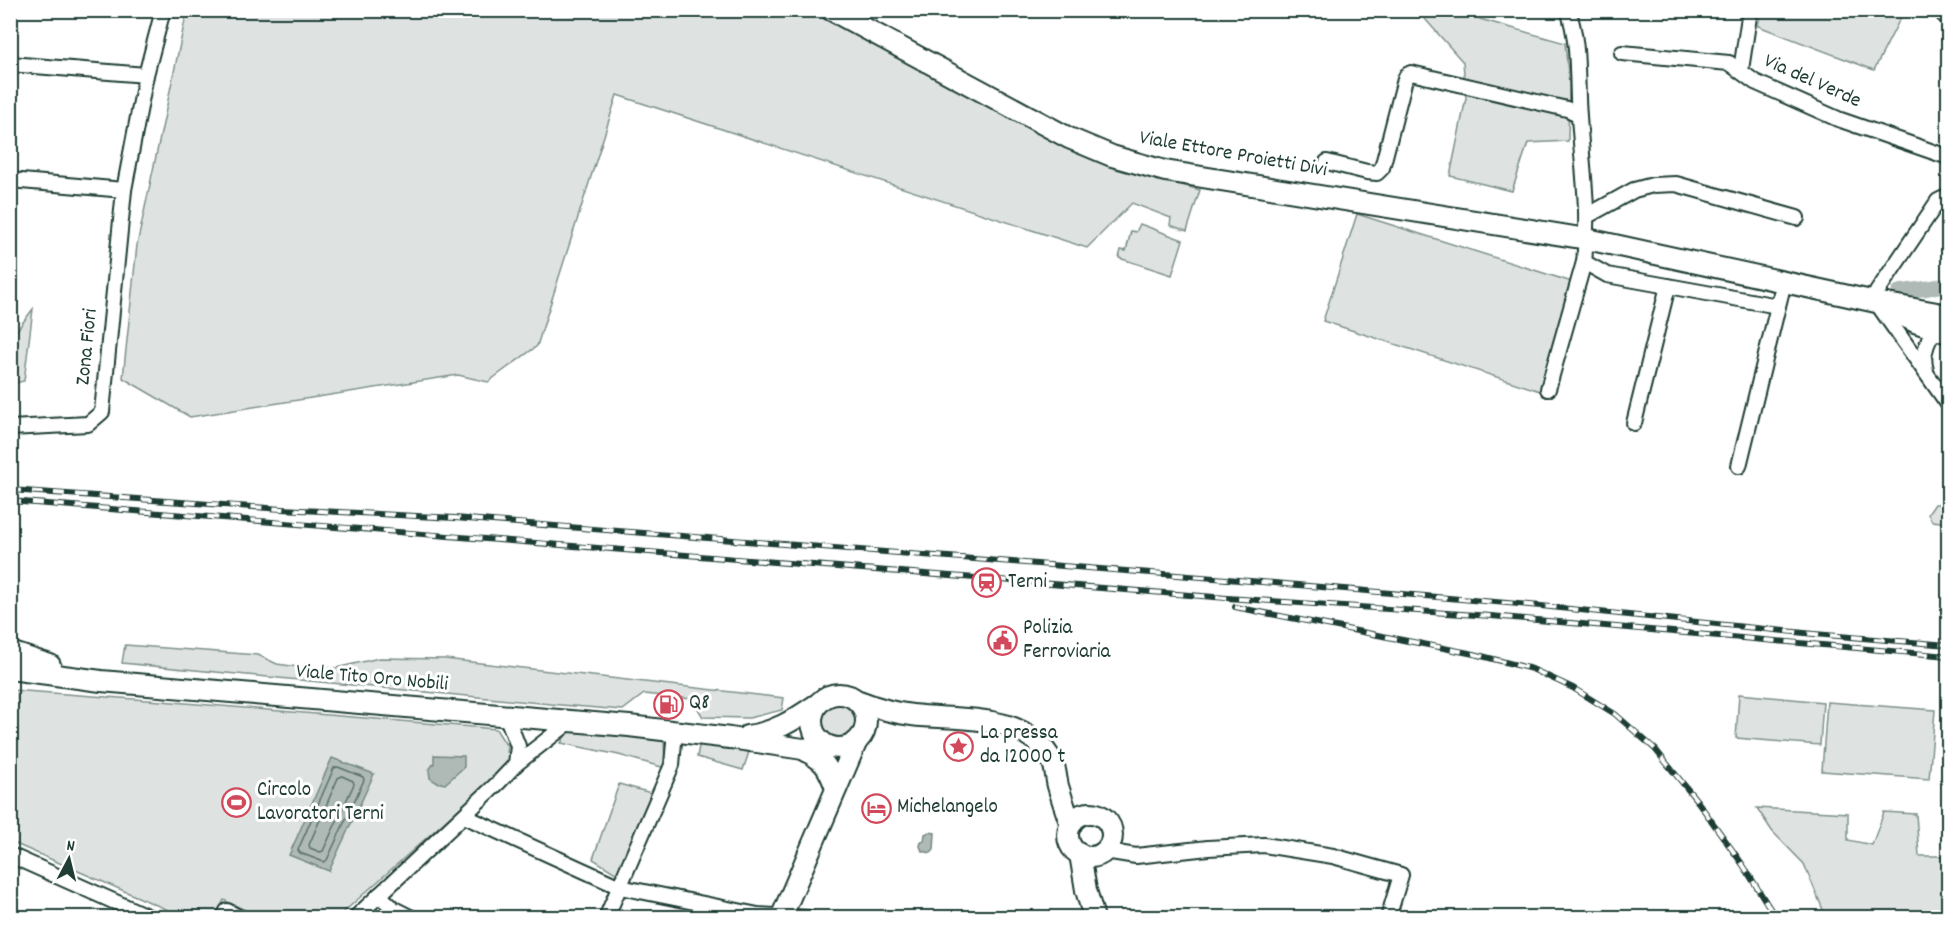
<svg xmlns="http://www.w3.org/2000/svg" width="1959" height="928" viewBox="0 0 1959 928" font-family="Dekko,sans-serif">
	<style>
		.green { fill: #dee3e2; stroke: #7e908b; stroke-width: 1.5 }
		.water { fill: #afbab7; stroke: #758883; stroke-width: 1.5 }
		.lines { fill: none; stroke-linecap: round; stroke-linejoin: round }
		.shore { stroke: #596f68; stroke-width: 1.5 }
		.canal { stroke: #afbab7; stroke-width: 15 }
		.street-casing { stroke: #1f3d34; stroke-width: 18 }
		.secondary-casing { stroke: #1f3d34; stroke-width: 24 }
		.street { stroke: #fff; stroke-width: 14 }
		.secondary { stroke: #fff; stroke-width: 20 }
		.rail-casing { stroke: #1f3d34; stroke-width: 6 }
		.rail { stroke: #fff; stroke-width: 4; stroke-dasharray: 11; stroke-linecap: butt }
		.labels { text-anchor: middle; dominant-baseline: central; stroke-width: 6; stroke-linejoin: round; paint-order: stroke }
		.street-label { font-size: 21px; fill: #1f3d34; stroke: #fff }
		.poi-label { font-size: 21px; fill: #1f3d34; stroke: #fff; text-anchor: start }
	</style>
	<rect width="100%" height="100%" fill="#fff"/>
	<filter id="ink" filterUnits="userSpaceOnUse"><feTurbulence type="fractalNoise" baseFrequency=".0167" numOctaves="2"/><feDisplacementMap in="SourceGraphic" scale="12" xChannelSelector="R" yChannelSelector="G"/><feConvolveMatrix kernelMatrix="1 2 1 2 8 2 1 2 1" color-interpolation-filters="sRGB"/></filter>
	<g filter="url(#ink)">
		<g class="green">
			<polygon points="187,11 811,11 1098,162 1200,190 1187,231 1170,225 1171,218 1132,203 1087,248 617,95 537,346 488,382 458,375 190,417 123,378 137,245"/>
			<polygon points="1418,11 1476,11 1480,19 1565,43 1569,84 1568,141 1528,143 1512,191 1450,176 1466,98 1463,62"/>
			<polygon points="1761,11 1761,10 1904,11 1874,70 1758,26"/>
			<polygon points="1357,214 1572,282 1540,391 1323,321"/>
			<polygon points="1140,224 1183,240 1172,275 1119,258 1121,250 1126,251 1131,231 1136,232"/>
			<polygon points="33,309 24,381 11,384 11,338"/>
			<polygon points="1948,499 1948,523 1932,521 1928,514 1935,504 1942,504"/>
			<polygon points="125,645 258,655 277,664 313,669 336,668 379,658 445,659 784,698 782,710 749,718 703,717 692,699 644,694 623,710 561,705 122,663"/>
			<polygon points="11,690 161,701 496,729 508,748 507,752 518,756 338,917 337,914 334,917 260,917 224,900 215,917 184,917 11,842"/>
			<polygon points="1739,694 1823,702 1820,745 1736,738"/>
			<polygon points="1827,702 1935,710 1929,779 1822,771"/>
			<circle cx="841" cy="721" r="18"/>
			<polygon points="571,726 664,739 665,768 619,755 561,743"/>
			<polygon points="700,741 750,749 743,770 697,757"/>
			<polygon points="619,784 658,795 625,879 593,859"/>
			<polygon points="1757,808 1848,813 1848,840 1872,845 1884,812 1916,814 1919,856 1948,856 1948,917 1901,918 1857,913 1845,917 1826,917 1804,864 1772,831"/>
		</g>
		<g class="water">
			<polygon points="434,755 464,756 464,767 445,784 436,782 430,778 429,770 434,763"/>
			<polygon points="332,758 374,774 329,871 289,855"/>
			<polygon points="929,832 935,833 934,850 931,853 922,851 920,846 921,842 924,841 925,834"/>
		</g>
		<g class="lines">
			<g class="shore">
				<polygon points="338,767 363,777 364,780 327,860 324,862 300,853 298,850 334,768"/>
				<polygon points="342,776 353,781 354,784 323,851 320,852 310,848 309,845 338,778"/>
			</g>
			<polyline class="canal" points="1899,292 1929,288 1948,284"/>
			<defs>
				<g id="street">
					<path d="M1568 10C1580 44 1576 81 1579 116 1582 167 1590 210 1584 262L1607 275 1778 306 1784 282"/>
					<polyline points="1939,10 1948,19"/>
					<polyline points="1622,53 1729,63 1755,82 1838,119 1948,157"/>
					<polyline points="10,64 146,75"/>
					<polyline points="1741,70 1750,10"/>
					<polyline points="1327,162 1367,172 1377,173 1382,168 1405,79 1407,75 1411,73 1567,109 1578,114"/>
					<polyline points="10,180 124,190"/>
					<polyline points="1948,196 1938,201 1877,292 1876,302 1948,404"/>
					<polyline points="1587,216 1634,190 1653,185 1676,184 1797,218"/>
					<path d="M1926 370C1921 354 1928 333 1943 325"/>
					<polyline points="1548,389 1584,262"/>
					<polyline points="1634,423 1668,286"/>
					<polyline points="10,428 88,424 102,412 124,190 146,75 163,10"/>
					<polyline points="1739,466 1778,306"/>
					<polyline points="516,764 571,721"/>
					<polyline points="464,816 620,887 758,915 809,918"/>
					<polyline points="1105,851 1136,856 1208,848 1264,845 1333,856 1401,875 1388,918"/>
					<polyline points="10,855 151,918"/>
					<polyline points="379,895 394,909 412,918"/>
					<polyline points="224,918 227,911 240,918"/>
					<polyline points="355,918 498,783 516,764 518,746 506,715"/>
					<polyline points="606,918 672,765 675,731"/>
				</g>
				<g id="secondary">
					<polyline points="831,10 1069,138 1112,156 1165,171 1587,239 1876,302 1948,315"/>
					<polyline points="1892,310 1915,322 1948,333"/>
					<polyline points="10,652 50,665"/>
					<polyline points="10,669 101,681 629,726 730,738 803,749 828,746"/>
					<circle cx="839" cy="721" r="27"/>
					<path d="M859 701C877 708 893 713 912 715 960 721 1027 711 1053 763 1056 770 1056 779 1058 786 1062 799 1066 812 1071 825"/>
					<path d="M747 736C774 733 794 720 816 705"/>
					<path d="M803 749C825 762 827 764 836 788"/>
					<circle cx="1090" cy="835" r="22"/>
					<polyline points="1080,854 1086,890 1094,918"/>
					<polyline points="781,918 856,743"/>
				</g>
			</defs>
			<use href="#street" class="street-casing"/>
			<use href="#secondary" class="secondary-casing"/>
			<use href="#street" class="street"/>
			<use href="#secondary" class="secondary"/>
			<defs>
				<g id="rail">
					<polyline points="10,490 282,509 455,518 1227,579 1541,606 1814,634 1948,645"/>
					<polyline points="10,501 1227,598 1491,616 1948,656"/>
					<polyline points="1235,607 1474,654 1532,669 1573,688 1615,714 1655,749 1698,802 1743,865 1776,918"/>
				</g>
			</defs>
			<use href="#rail" class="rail-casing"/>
			<use href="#rail" class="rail"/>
		</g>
	</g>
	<defs>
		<symbol id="station-ring" viewBox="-11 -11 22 22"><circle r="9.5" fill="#fff" stroke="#d1495b" stroke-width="1.5"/><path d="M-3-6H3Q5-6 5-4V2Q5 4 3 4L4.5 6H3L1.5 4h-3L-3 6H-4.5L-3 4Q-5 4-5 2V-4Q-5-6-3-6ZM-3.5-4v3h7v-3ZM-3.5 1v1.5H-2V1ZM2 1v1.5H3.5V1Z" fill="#d1495b"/></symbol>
		<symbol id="civic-ring" viewBox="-11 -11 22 22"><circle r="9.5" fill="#fff" stroke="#d1495b" stroke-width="1.5"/><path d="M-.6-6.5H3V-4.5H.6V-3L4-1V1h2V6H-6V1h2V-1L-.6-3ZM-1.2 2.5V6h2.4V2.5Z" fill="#d1495b"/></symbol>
		<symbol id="fuel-ring" viewBox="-11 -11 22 22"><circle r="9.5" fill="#fff" stroke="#d1495b" stroke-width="1.5"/><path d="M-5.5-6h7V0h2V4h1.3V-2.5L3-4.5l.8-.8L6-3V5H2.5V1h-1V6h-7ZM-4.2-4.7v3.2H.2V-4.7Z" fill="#d1495b"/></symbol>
		<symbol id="sight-ring" viewBox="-11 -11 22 22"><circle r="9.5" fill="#fff" stroke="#d1495b" stroke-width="1.5"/><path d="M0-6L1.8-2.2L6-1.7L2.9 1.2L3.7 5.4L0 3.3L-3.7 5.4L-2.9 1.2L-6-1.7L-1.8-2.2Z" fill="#d1495b"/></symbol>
		<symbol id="stadium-ring" viewBox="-11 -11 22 22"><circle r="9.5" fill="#fff" stroke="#d1495b" stroke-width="1.5"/><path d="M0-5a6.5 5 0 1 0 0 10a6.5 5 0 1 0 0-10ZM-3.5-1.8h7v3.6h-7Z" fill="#d1495b"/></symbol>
		<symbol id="hotel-ring" viewBox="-11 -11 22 22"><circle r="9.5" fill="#fff" stroke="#d1495b" stroke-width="1.5"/><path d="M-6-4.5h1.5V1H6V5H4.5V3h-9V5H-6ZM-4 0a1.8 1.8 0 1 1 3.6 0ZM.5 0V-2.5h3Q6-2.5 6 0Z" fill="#d1495b"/></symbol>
	</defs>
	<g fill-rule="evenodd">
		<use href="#station-ring" x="970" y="566" width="33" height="33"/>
		<use href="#civic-ring" x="986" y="624" width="33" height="33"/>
		<use href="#fuel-ring" x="652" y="688" width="33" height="33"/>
		<use href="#sight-ring" x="942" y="730" width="33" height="33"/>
		<use href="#stadium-ring" x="220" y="786" width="33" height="33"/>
		<use href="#hotel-ring" x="860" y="792" width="33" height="33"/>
	</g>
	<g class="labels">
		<g class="street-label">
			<text transform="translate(1812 82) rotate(24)">Via del Verde</text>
			<text transform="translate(1233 155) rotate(10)">Viale Ettore Proietti Divi</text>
			<text transform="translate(88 347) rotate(-84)">Zona Fiori</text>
			<text transform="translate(372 679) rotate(5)">Viale Tito Oro Nobili</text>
		</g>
		<g class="poi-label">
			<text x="1008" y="583">Terni</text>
			<text x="1023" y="629">Polizia<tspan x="1023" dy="24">Ferroviaria</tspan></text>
			<text x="689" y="704">Q8</text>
			<text x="980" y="734">La pressa<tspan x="980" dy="24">da 12000 t</tspan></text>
			<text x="257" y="791">Circolo<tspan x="257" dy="24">Lavoratori Terni</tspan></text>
			<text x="897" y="808">Michelangelo</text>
		</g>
	</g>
	<rect width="1959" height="928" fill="none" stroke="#fff" stroke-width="36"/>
	<rect x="18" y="18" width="1923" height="892" fill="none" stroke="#1f3d34" stroke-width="2" filter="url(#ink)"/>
	<g transform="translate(69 859) rotate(7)" stroke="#ffffff" stroke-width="4.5" paint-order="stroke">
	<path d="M0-4.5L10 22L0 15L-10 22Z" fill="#1f3d34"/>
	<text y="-9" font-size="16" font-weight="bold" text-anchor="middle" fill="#1f3d34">N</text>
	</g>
</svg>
